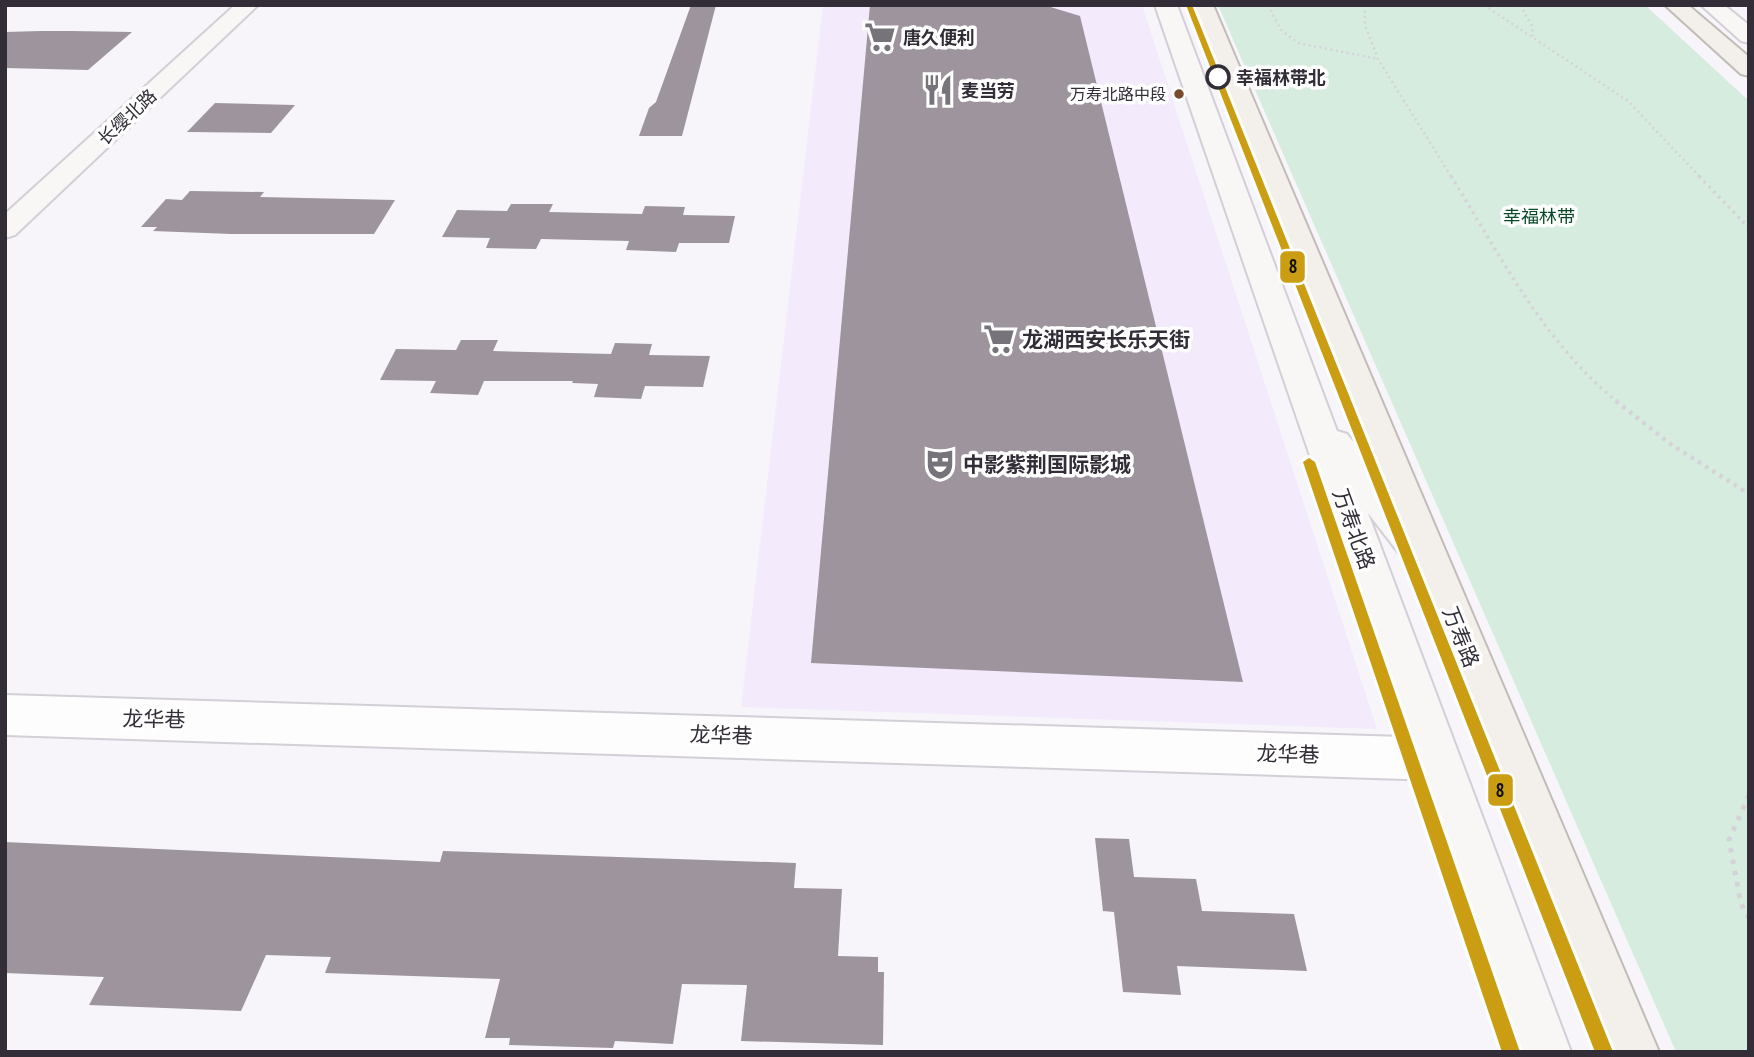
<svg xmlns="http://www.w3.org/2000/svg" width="1754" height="1057" viewBox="0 0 1754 1057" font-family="'PT Sans Narrow','Noto Sans SC',sans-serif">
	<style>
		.built { fill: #f3eafb }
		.green { fill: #d6ecdf }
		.building { fill: #9d949e }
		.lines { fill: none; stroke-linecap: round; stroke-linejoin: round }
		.street-casing { stroke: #d2cfd6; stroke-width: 4 }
		.secondary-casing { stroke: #d2cfd6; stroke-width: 4 }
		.primary-casing { stroke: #c1bcb6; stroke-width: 4 }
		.path-far3 { stroke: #d5d3d8; stroke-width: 2.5; stroke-dasharray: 2 3.5; stroke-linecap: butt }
		.path-far2 { stroke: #d5d3d8; stroke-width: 3.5; stroke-dasharray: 2.5 4.5; stroke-linecap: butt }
		.path-far1 { stroke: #d5d3d8; stroke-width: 4.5; stroke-dasharray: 3.5 5; stroke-linecap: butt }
		.path { stroke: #d5d3d8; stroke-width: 5; stroke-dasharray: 4.5 7; stroke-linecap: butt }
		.street { fill: #fefdfe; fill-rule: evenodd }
		.secondary { fill: #f8f7f6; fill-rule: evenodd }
		.primary { fill: #f3f0ec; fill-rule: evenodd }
		.metro-1-casing { stroke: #fff; stroke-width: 6 }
		.metro-1 { fill: #cb9d12; fill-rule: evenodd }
		.stop-dot { fill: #fff; stroke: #322d37; stroke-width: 3.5 }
		.bus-dot { fill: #7a4b2a; stroke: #fff; stroke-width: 2.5 }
		.labels { text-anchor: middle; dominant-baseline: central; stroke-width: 7; stroke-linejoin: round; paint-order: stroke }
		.far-bus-label { font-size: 16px; fill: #322d37; stroke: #fff; text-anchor: end }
		.far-poi-label { font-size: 18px; font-weight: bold; fill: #322d37; stroke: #fff; text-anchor: start }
		.far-stop-label { font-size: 18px; font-weight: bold; fill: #322d37; stroke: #fff; text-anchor: start }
		.far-street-label { font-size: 18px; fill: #322d37; stroke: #fff }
		.far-park-label { font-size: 18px; fill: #074a29; stroke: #fff }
		.poi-label { font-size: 21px; font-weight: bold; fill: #322d37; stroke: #fff; text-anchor: start }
		.street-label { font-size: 21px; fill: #322d37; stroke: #fff }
		.line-badge { stroke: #fff; stroke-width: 2.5 }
		.pale-badge-label { font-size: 19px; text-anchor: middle; font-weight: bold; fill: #111 }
	</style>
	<rect width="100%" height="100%" fill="#f7f4fa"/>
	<polygon class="built" points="823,5 1142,5 1377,729 741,707"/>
	<polygon class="green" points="1218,5 1645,5 1749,101 1749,1052 1676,1052"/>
	<g class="building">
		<polygon points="691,5 716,5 682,136 639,136 649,108 656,102"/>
		<polygon points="870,5 1044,5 1080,16 1243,682 811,663"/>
		<polygon points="40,31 72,31 132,32 88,70 5,68 5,32"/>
		<polygon points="215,103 295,105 271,133 187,132"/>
		<polygon points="190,191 264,192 260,197 395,200 374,234 231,234 153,231 157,227 141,227 166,199 182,200"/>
		<polygon points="511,204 553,204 549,212 642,214 645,206 685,207 683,215 735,216 729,243 679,243 676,252 626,250 629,241 541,239 536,249 486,248 490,238 442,237 457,210 507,211"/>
		<polygon points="461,340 498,340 493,351 611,354 615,343 652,344 649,355 710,356 703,387 645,386 641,399 594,397 598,384 572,383 573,381 484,381 478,395 430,393 436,381 380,380 396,349 456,350"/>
		<polygon points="1095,838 1129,839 1134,877 1196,879 1202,911 1294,914 1307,971 1177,966 1181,995 1123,992 1114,912 1103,911"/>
		<polygon points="5,842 440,862 443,851 796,863 794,888 842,889 838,956 878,957 878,972 884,972 883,1045 741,1041 747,985 682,984 673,1044 615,1041 613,1048 509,1045 510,1038 485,1038 500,979 325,973 331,957 266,955 241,1011 89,1005 104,977 5,973"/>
	</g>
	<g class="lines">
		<defs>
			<polygon id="street" points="5,695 1437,738 1453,744 1460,759 1453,774 1437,780 5,735"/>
			<g id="secondary">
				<polygon points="235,5 258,5 15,235 5,238 5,214"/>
				<polygon points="1155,5 1177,5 1337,431 1347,434 1439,547 1445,558 1439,569 1425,574 1411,569 1368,513 1571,1052 1515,1052"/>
				<polygon points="1701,5 1724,5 1749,25 1749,43 1741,41"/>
			</g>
			<g id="primary">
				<polygon points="1191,5 1213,5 1659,1052 1603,1052"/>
				<polygon points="1665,5 1688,5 1749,57 1749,76 1741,74"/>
			</g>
		</defs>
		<use href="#street" class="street-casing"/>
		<use href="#secondary" class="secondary-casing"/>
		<use href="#primary" class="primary-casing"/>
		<g class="path-far3">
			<polyline points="1268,5 1281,30 1298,43 1378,59"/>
			<polyline points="1365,5 1365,25 1378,59 1452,178"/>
			<polyline points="1484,5 1628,101 1701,178"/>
			<polyline points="1520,5 1532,26 1533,36"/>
		</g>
		<g class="path-far2">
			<path d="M1451 176C1500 255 1545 345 1619 403"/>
			<polyline points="1699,176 1749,228"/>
		</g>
		<polyline class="path-far1" points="1616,401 1669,443 1749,494"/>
		<polyline class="path" points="1749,795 1729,840 1741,904 1749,918"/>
		<use href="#street" class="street"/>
		<use href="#secondary" class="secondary"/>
		<use href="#primary" class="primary"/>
		<defs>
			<g id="metro-1">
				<polygon points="1186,5 1192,5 1613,1052 1595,1052"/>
				<polygon points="1309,458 1315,462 1520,1052 1502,1052 1303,462"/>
			</g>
		</defs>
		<use href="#metro-1" class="metro-1-casing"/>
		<use href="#metro-1" class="metro-1"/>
	</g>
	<defs>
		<symbol id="supermarket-bare" viewBox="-9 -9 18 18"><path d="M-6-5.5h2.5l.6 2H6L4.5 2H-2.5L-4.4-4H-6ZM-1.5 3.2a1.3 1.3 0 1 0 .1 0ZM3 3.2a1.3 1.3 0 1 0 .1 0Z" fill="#77737b" stroke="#fff" stroke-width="2.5" paint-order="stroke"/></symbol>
		<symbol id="restaurant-bare" viewBox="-9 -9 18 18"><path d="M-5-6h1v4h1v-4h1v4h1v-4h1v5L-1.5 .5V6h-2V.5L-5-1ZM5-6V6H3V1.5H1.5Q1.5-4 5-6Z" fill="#77737b" stroke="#fff" stroke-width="2.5" paint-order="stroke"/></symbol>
		<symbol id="theatre-bare" viewBox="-9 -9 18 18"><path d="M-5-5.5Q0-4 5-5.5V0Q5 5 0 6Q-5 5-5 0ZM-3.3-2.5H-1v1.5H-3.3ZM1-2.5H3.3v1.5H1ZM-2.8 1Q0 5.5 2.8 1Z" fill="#77737b" stroke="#fff" stroke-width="2.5" paint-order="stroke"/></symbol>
	</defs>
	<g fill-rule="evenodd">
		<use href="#supermarket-bare" x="858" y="15" width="44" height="44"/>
		<use href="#restaurant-bare" x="916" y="68" width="44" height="44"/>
		<use href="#supermarket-bare" x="977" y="317" width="44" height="44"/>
		<use href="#theatre-bare" x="918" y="442" width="44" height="44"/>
	</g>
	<circle class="stop-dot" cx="1218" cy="77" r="11"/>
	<circle class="bus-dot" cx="1179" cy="94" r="6"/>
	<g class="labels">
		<g class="far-bus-label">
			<text x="1166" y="94">万寿北路中段</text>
		</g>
		<g class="far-poi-label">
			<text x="903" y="37">唐久便利</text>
			<text x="961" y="90">麦当劳</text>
		</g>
		<g class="far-stop-label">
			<text x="1236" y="77">幸福林带北</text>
		</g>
		<g class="far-street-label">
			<text transform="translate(127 117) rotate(-43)">长缨北路</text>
		</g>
		<g class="far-park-label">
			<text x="1539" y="216">幸福林带</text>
		</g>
		<g class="poi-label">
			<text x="1022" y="339">龙湖西安长乐天街</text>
			<text x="963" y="464">中影紫荆国际影城</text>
		</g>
		<g class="street-label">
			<text transform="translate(1354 529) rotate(70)">万寿北路</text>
			<text transform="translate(1461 637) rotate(68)">万寿路</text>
			<text transform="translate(154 719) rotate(1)">龙华巷</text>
			<text transform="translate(721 735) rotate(2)">龙华巷</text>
			<text transform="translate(1288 754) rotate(2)">龙华巷</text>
		</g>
	</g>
	<g class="line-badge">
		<rect x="1279" y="250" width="27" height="34" rx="7" fill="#cb9d12"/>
		<rect x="1487" y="773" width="27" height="34" rx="7" fill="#cb9d12"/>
	</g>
	<g class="pale-badge-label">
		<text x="1293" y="273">8</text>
		<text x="1500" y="797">8</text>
	</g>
	<rect width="1754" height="1057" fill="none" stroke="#322d37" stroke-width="14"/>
</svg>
